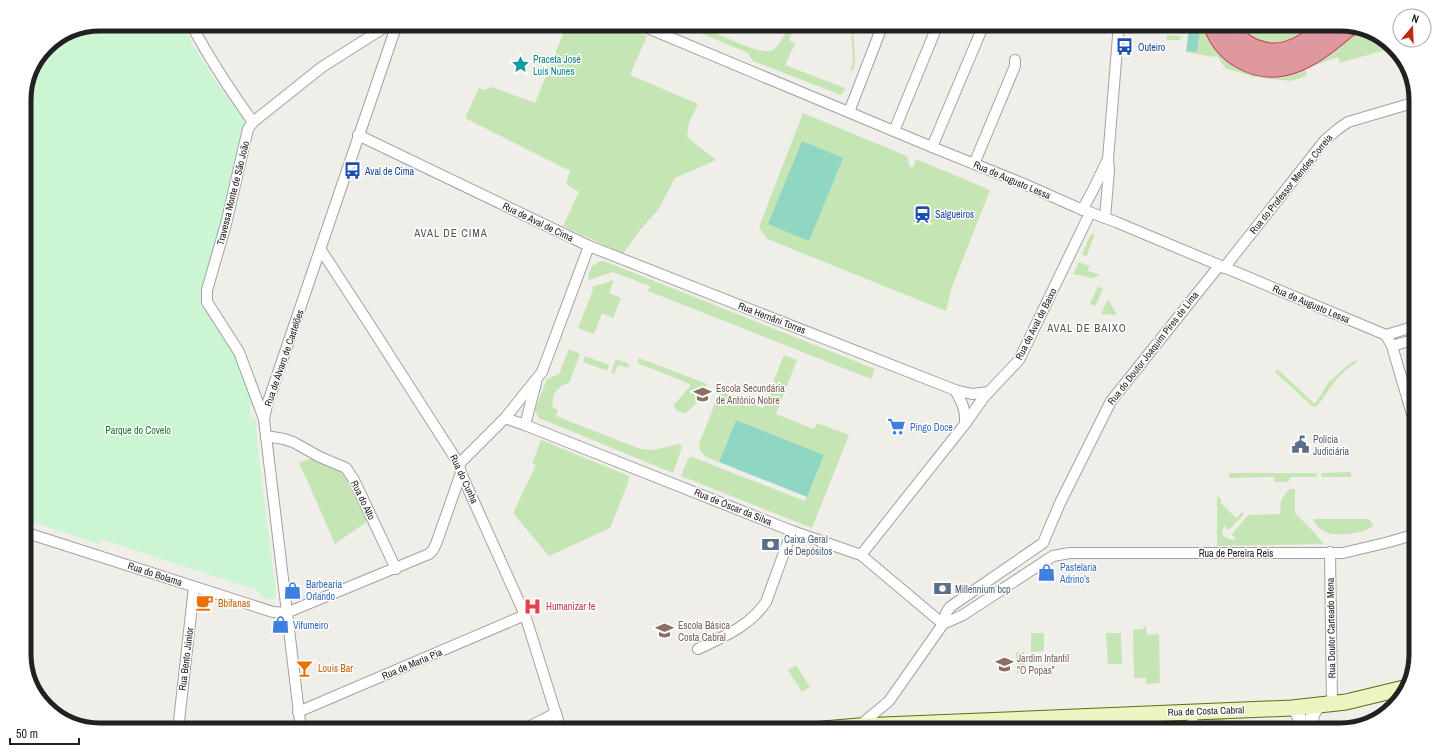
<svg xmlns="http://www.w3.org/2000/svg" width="1440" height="754" viewBox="0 0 1440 754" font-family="'Archivo Narrow',sans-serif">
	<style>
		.grass { fill: #c6e5b4 }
		.park { fill: #cbf5d3 }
		.pitch { fill: #8fd7c3 }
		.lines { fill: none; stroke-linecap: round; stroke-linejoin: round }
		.minor-casing { stroke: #a2a2a2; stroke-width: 12 }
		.tertiary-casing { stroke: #a2a2a2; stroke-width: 15 }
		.secondary-casing { stroke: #5a6f10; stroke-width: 17 }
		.motorway-casing { stroke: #ca395b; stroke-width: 21 }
		.minor { stroke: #fff; stroke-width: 10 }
		.tertiary { stroke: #fff; stroke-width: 13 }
		.secondary { stroke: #ecf4c2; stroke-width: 15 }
		.motorway { stroke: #df989e; stroke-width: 19 }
		.labels { text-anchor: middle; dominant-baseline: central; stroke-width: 3; stroke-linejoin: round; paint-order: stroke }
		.transit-label { font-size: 10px; fill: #164399; stroke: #fff; text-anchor: start }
		.culture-label { font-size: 10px; fill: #0d838f; stroke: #fff; text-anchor: start }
		.street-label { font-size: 10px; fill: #212121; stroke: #fff }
		.education-label { font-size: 10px; fill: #785e54; stroke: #fff; text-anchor: start }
		.shop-label { font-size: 10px; fill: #366cbe; stroke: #fff; text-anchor: start }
		.park-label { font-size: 10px; fill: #17762a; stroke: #fff }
		.service-label { font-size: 10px; fill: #4e5e75; stroke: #fff; text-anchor: start }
		.food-label { font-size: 10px; fill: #c56008; stroke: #fff; text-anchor: start }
		.health-label { font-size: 10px; fill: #be3a42; stroke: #fff; text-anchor: start }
		.neighbourhood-label { font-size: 11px; letter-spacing: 1px; fill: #545454; stroke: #fff }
		.rim { fill: none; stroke: #212121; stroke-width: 5 }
	</style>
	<rect width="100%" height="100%" fill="#f0eee8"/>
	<g class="grass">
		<polygon points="567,24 620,24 647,36 630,75 698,104 689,123 687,137 716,160 675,178 658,210 640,230 623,254 563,226 579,192 566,184 570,171 465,118 479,88 484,90 492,87 535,103"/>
		<path d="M679 24H702L701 26C714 32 762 57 773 50 781 45 785 33 789 24H796L789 40 795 44 785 65 845 88 843 93 841 95 753 61 748 53Z"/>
		<polygon points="851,24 853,24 855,64 852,71 850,70 853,63"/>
		<polygon points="1189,24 1205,24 1275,75 1285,75 1294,71 1357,28 1374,32 1392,48 1340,63 1338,57 1305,69 1307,76 1291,81 1254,77 1225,68 1217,56 1214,57 1186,52 1186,51 1197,52 1200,31 1189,29"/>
		<polygon points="1240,24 1318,24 1302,37 1286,42 1267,45 1252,38 1241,27"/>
		<polygon points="1167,35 1181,36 1180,40 1167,40"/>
		<polygon points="803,113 907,156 910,167 913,167 916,159 990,190 952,287 946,311 767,239 759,227"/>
		<polygon points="1091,234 1094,234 1094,236 1087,255 1085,256 1082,254"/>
		<polygon points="601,261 604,261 875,369 871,379 648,291 650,286 613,272 589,280 588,276 592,266"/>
		<polygon points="1079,262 1089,266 1088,271 1100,275 1092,278 1073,274"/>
		<polygon points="614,280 609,293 621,298 613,318 602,313 594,334 578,328 593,290 592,287"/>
		<polygon points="1098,286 1103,289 1095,306 1090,304"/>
		<polygon points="1108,299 1117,315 1101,314"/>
		<path d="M569 349 580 354 569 383C566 384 561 385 559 388 554 392 551 402 553 408L558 410 556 416 640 449 654 450 679 444 682 446 681 450 673 473 539 418 535 410 547 379 559 374Z"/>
		<path d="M784 355 797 360 776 414 814 429 817 423 849 435 812 528 681 476 688 459 690 457H692L805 501 824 455 736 420 719 462C709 458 700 457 699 444L720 391 763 408Z"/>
		<polygon points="585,356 609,365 607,371 583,362"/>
		<path d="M639 358 707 384C703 396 695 405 685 414L678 411 673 406 690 386V384L637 363Z"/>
		<polygon points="616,359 629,364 628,368 618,365 614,374 611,373"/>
		<path d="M1358 359C1356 364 1351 366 1346 370 1333 380 1327 395 1316 407L1312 406 1275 372 1277 369 1315 404 1329 382 1349 364Z"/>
		<polygon points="541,440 629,476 628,483 610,528 549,556 513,513 536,465 532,464"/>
		<polygon points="312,458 341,470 369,520 335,544 307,480 299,463"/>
		<polygon points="1351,472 1351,477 1321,477 1322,473"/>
		<polygon points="1229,473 1317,473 1316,477 1291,477 1288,482 1274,482 1274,477 1229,478"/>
		<path d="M1289 489H1295V513L1311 529 1324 544 1217 546V496L1222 500 1220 502 1236 518 1242 512 1244 514 1229 530 1224 526 1222 531 1223 535C1227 539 1231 541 1235 539L1232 534 1248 515 1280 514 1281 500Z"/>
		<path d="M1314 519H1369L1373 525C1368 534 1338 536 1328 533 1321 531 1317 526 1313 521Z"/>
		<polygon points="1144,626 1146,626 1147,635 1159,634 1160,683 1146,684 1146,678 1134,678 1133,630 1144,629"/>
		<polygon points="1031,633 1044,633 1044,651 1031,652"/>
		<polygon points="1106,633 1121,633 1122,664 1108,664"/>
		<polygon points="1016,652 1024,652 1025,673 1017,673"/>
		<polygon points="796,665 810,687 802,692 788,670"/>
		<polygon points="1225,717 1226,725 1222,725 1222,730 1206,730 1200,727 1200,718"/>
		<polygon points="1177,719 1178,730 1152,730 1151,720"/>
		<polygon points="1148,720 1148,730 1127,730 1128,721"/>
	</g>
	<polygon class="park" points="100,24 182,24 198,54 219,86 232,100 243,115 245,122 223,220 202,294 237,355 254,406 249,407 251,419 256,418 257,442 276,593 276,597 273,600 261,597 257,590 101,539 99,544 24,519 24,110 47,46 71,30"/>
	<g class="pitch">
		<polygon points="1189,29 1200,31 1197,52 1186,51"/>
		<polygon points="802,141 843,158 809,241 768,224"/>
		<polygon points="736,420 824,455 807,497 719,462"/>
	</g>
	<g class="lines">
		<defs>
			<g id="minor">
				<path d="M191 24C209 58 230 90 253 122"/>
				<polyline points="638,24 932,147 1024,184 1076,207 1116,222 1386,335"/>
				<polyline points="849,112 883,24"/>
				<polyline points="894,131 938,24"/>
				<polyline points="358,135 589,246 955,390 972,394 989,392"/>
				<polyline points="932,147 984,24"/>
				<polyline points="974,164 1015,66 1015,60"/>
				<polyline points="1082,210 1092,192 1107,161"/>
				<polyline points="1105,218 1109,170 1108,159 1119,24"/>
				<polyline points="321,250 368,322 459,464 461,473 525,615 561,730"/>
				<polyline points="1224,268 1325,140 1338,129 1348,122 1416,102"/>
				<polyline points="1386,335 1392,346 1416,428"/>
				<polyline points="1386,335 1416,326"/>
				<polyline points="1392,346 1416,339"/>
				<path d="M955 390C962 402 966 410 965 424"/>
				<polyline points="505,418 525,425 792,531 861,555 943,624 963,615 1053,556 1070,553 1343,553 1389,542 1416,534"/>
				<polyline points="264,419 239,352 207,302 207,290 226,224 248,129 253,122 322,67 390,24"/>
				<polyline points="525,425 536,383"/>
				<polyline points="266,438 272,437 284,439 293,442 320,457 346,468 354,480 396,569"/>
				<polyline points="459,464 505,418 542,372 589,246"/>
				<polyline points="24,532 273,612 286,613 429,554 433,550 436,544 461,473"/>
				<polyline points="1330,552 1332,704"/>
				<polyline points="861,555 965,424 984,397 1019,360 1090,213"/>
				<path d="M698 649C723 637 750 626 766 602L792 531"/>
				<polyline points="298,712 525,615"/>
				<polyline points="1192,712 1193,730"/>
				<polyline points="859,726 889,701 943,624 946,613 950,607 1043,543 1060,503 1111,401 1219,266"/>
				<polyline points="178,730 194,587"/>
				<polyline points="301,730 264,419 267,405 397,24"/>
				<polyline points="522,730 556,713"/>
			</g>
			<g id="tertiary">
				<polyline points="1292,708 1296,711 1306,730"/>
				<path d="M1312 730C1312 718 1310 714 1320 705"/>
			</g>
			<polyline id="secondary" points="811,730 859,726 1292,708 1346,702 1408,687"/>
			<g id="motorway">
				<path d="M1213 24C1218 39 1227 51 1242 59 1283 82 1318 52 1349 26"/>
				<path d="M1228 24C1235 38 1245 47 1261 51 1264 52 1269 53 1273 53 1293 54 1314 38 1329 26"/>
			</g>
		</defs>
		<use href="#minor" class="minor-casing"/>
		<use href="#tertiary" class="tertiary-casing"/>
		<use href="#secondary" class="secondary-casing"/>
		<use href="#motorway" class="motorway-casing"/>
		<use href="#minor" class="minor"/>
		<use href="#tertiary" class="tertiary"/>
		<use href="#secondary" class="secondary"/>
		<use href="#motorway" class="motorway"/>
	</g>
	<defs>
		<symbol id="bus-bare" viewBox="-9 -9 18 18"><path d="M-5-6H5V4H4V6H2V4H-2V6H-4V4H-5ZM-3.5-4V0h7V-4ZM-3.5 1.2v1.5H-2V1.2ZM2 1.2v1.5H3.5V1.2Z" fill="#1a4fb4" stroke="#fff" stroke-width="2.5" paint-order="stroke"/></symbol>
		<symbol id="sight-bare" viewBox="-9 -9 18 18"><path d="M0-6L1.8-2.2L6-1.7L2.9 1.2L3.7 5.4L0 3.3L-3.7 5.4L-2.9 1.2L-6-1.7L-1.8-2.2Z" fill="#0f9aa8" stroke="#fff" stroke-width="2.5" paint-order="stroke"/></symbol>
		<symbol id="station-bare" viewBox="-9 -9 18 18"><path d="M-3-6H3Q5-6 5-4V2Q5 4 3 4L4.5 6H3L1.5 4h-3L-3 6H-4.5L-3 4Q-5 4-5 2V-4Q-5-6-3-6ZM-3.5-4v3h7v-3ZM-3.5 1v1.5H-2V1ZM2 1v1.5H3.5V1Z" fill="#1a4fb4" stroke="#fff" stroke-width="2.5" paint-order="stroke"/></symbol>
		<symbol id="school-bare" viewBox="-9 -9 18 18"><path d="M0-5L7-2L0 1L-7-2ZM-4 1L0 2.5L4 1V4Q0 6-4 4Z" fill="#8d6e63" stroke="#fff" stroke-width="2.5" paint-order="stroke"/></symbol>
		<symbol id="supermarket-bare" viewBox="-9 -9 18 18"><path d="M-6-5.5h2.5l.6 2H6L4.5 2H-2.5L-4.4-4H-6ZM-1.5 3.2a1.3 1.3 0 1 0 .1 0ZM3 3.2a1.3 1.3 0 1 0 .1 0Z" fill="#3f7fe0" stroke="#fff" stroke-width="2.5" paint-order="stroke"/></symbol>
		<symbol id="civic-bare" viewBox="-9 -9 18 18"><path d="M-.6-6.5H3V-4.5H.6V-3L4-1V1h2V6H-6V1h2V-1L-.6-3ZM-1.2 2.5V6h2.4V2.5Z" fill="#5c6f8a" stroke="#fff" stroke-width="2.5" paint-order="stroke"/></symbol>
		<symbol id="bank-bare" viewBox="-9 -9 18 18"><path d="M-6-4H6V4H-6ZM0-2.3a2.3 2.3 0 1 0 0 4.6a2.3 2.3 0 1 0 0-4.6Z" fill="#5c6f8a" stroke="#fff" stroke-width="2.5" paint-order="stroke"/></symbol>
		<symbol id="shop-bare" viewBox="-9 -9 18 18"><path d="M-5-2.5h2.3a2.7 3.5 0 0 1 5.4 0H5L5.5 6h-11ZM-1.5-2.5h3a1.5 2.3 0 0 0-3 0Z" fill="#3f7fe0" stroke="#fff" stroke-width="2.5" paint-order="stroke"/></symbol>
		<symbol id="cafe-bare" viewBox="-9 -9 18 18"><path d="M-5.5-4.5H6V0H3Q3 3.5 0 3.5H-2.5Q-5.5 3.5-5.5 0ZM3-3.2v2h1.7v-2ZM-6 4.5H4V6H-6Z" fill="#e8710a" stroke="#fff" stroke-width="2.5" paint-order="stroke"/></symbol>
		<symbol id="hospital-bare" viewBox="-9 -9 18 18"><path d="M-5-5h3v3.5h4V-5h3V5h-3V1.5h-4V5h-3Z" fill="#e0444e" stroke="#fff" stroke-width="2.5" paint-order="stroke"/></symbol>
		<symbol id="bar-bare" viewBox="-9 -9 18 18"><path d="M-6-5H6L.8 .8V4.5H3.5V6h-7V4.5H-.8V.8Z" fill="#e8710a" stroke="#fff" stroke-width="2.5" paint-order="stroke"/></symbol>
	</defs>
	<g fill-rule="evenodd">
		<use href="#bus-bare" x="1112" y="34" width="25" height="25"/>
		<use href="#sight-bare" x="508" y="52" width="25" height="25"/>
		<use href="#bus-bare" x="340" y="158" width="25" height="25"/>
		<use href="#station-bare" x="910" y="202" width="25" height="25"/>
		<use href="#school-bare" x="690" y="382" width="25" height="25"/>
		<use href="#supermarket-bare" x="884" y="414" width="25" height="25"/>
		<use href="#civic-bare" x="1288" y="432" width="25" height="25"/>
		<use href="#bank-bare" x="758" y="532" width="25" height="25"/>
		<use href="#shop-bare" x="1034" y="560" width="25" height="25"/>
		<use href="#bank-bare" x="930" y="576" width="25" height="25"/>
		<use href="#shop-bare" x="280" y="578" width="25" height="25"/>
		<use href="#cafe-bare" x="192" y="590" width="25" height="25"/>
		<use href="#hospital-bare" x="520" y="594" width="25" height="25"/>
		<use href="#shop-bare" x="268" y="612" width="25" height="25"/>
		<use href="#school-bare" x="652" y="618" width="25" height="25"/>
		<use href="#school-bare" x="992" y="652" width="25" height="25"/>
		<use href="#bar-bare" x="292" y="656" width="25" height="25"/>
	</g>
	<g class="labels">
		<g class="transit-label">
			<text x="1138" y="47">Outeiro</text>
			<text x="365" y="171">Aval de Cima</text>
			<text x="935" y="214">Salgueiros</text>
		</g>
		<g class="culture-label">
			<text x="533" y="59">Praceta José<tspan x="533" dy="12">Luís Nunes</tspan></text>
		</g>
		<g class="street-label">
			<text transform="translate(1012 180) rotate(23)">Rua de Augusto Lessa</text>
			<text transform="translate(1291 184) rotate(-51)">Rua do Professor Mendes Correia</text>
			<text transform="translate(233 193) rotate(-76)">Travessa Monte de São João</text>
			<text transform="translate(538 222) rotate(26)">Rua de Aval de Cima</text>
			<text transform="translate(1311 304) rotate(23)">Rua de Augusto Lessa</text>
			<text transform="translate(772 318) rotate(21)">Rua Hernâni Torres</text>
			<text transform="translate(1036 324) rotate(-63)">Rua de Aval de Baixo</text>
			<text transform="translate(1153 348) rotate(-52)">Rua do Doutor Joaquim Pires de Lima</text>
			<text transform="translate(284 358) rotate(-71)">Rua de Álvaro de Castelões</text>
			<text transform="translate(464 479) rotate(65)">Rua do Cunha</text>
			<text transform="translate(363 500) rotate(64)">Rua do Alto</text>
			<text transform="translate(733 507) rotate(22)">Rua de Óscar da Silva</text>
			<text x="1236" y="553">Rua de Pereira Reis</text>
			<text transform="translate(155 574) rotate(18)">Rua do Bolama</text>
			<text transform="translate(1331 628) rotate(-91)">Rua Doutor Carteado Mena</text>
			<text transform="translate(186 659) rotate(-83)">Rua Bento Júnior</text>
			<text transform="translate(412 664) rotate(-23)">Rua de Maria Pia</text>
			<text transform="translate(1206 711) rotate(-2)">Rua de Costa Cabral</text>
		</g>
		<g class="education-label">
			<text x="716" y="388">Escola Secundária<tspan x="716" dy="12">de António Nobre</tspan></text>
			<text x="678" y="625">Escola Básica<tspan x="678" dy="12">Costa Cabral</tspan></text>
			<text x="1017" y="658">Jardim Infantil<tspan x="1017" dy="12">"O Popas"</tspan></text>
		</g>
		<g class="shop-label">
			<text x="910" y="427">Pingo Doce</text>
			<text x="1060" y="567">Pastelaria<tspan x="1060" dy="12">Adrino's</tspan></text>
			<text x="306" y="584">Barbearia<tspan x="306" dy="12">Orlando</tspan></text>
			<text x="293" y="625">Vifumeiro</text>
		</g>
		<g class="park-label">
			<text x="138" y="430">Parque do Covelo</text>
		</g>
		<g class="service-label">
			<text x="1313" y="439">Polícia<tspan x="1313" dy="12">Judiciária</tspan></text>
			<text x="784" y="539">Caixa Geral<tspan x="784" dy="12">de Depósitos</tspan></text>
			<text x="955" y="589">Millennium bcp</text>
		</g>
		<g class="food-label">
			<text x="218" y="603">Bbifanas</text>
			<text x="318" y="668">Louis Bar</text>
		</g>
		<g class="health-label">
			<text x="546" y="606">Humanizar te</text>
		</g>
		<g class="neighbourhood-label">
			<text x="451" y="233">AVAL DE CIMA</text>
			<text x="1087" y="328">AVAL DE BAIXO</text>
		</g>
	</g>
	<path d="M0 0H1440V754H0ZM100 31H1340A69 69 0 0 1 1409 100V654A69 69 0 0 1 1340 723H100A69 69 0 0 1 31 654V100A69 69 0 0 1 100 31Z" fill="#fff" fill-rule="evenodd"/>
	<path class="rim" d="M100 31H1340A69 69 0 0 1 1409 100V654A69 69 0 0 1 1340 723H100A69 69 0 0 1 31 654V100A69 69 0 0 1 100 31Z"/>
	<g transform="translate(1412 28) rotate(19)"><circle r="19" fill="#ffffff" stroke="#a6a6a6"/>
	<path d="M0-3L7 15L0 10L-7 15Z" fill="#bd2715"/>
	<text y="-6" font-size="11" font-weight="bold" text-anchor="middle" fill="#212121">N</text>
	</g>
	<path d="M10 738v6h69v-6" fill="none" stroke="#212121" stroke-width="2"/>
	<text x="16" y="738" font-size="12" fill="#212121" stroke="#ffffff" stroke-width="3" paint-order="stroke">50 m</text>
</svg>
